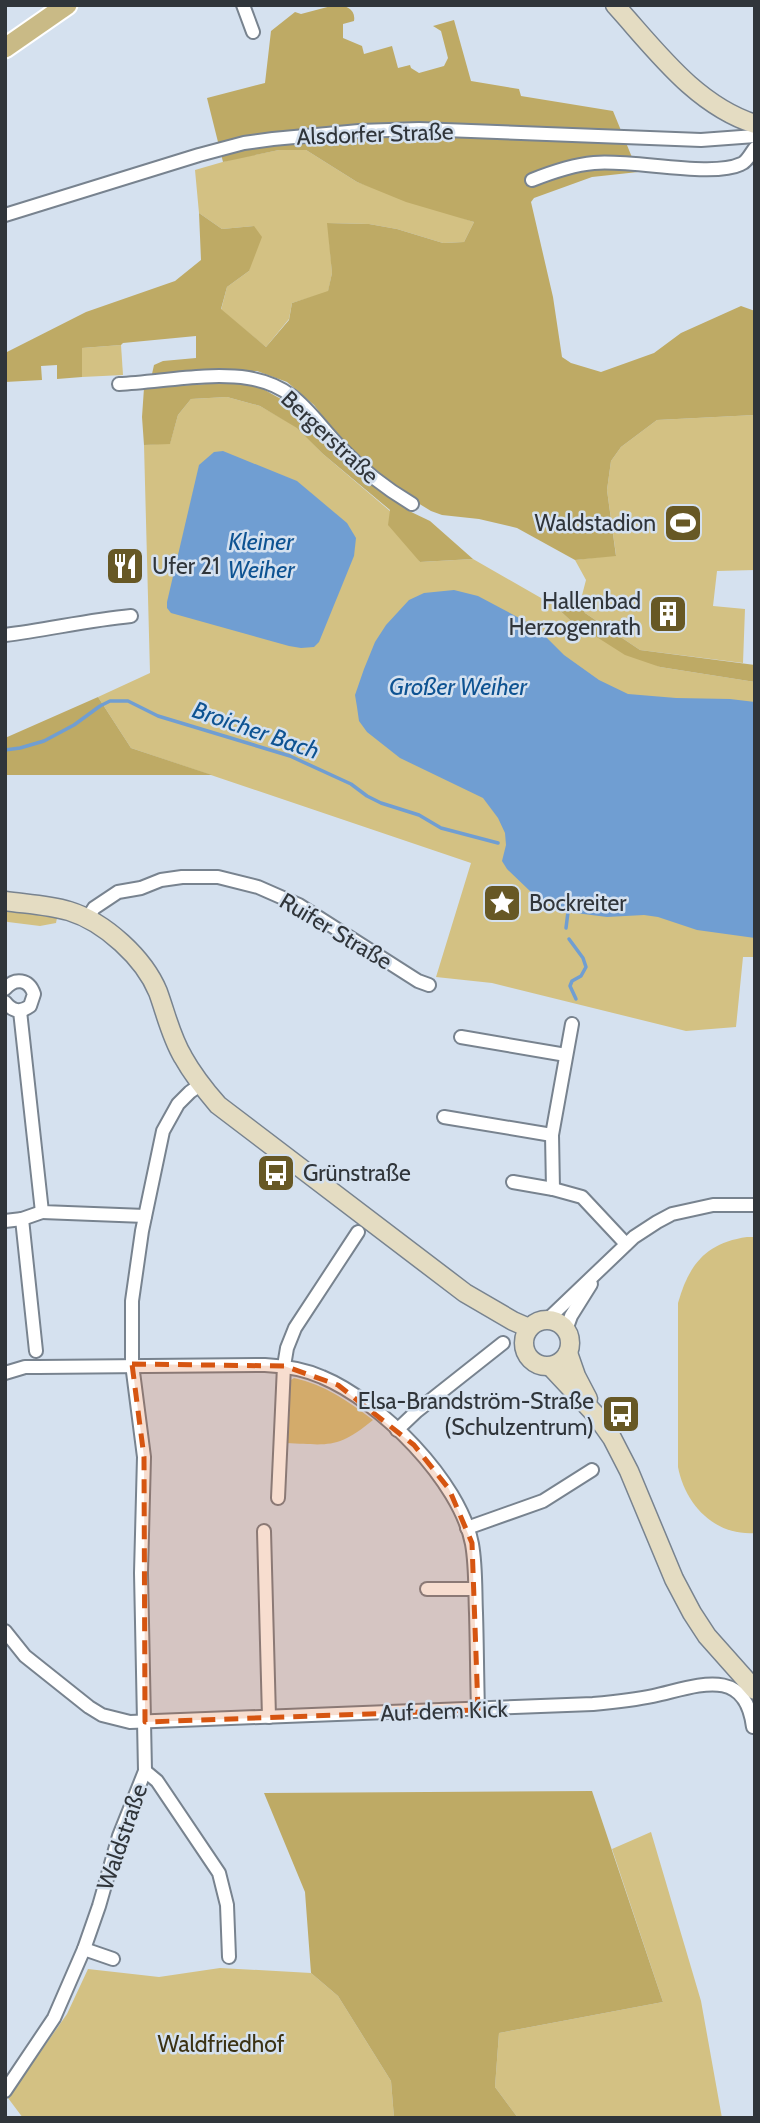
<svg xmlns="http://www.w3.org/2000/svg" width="760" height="2123" viewBox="0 0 760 2123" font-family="Cabin,sans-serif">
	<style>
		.green { fill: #d3c183 }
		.forest { fill: #beaa65 }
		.water { fill: #709ed2 }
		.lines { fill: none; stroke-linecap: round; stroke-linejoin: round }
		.stream { stroke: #709ed2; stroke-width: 3.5 }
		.minor-casing { stroke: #78838f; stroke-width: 16 }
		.secondary-casing { stroke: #78838f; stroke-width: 21 }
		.primary-casing { stroke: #fff; stroke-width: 23 }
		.minor { stroke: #fff; stroke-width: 12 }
		.secondary { stroke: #e4dcc2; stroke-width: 18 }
		.primary { stroke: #c9ba86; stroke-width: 19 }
		.marked { fill: #d65511; fill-opacity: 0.2; stroke: #d65511; stroke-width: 5; stroke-dasharray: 14 9; stroke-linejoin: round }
		.labels { text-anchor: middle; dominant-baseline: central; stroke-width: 5; stroke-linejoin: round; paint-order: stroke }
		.street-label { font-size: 23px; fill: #30353a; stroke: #d5e1ef }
		.poi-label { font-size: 23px; fill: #30353a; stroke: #d5e1ef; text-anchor: end }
		.park-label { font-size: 23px; fill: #3b3213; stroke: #d5e1ef }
		.water-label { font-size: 24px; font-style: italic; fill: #0e5392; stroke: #d5e1ef }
	</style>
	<rect width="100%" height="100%" fill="#d5e1ef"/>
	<g class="green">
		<polygon points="279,150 306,150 357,182 474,222 464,242 443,243 397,229 369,224 328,223 332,273 328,292 292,303 289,319 266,347 221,310 227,287 249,271 254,226 222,229 199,213 195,170 233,159"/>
		<polygon points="121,345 123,375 82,377 82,348"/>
		<polygon points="227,397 260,406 297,427 323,454 390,511 420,562 473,559 555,606 570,620 660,667 755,682 755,957 743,957 736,1027 686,1031 492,983 436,977 471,863 131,748 98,697 150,673 144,445 170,443 178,415 191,399"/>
		<polygon points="755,415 755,570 717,571 713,606 745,609 743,663 640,650 585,613 580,603 586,580 575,560 616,555 607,490 611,461 621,447 657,420"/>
		<polygon points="5,910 57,918 56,923 40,926 8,922 5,921"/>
		<path d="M747 1237H755V1533C714 1536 685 1504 678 1467V1303C689 1264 706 1243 747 1237Z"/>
		<path d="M294 1378C325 1385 348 1401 373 1420 338 1449 329 1445 286 1443L288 1382Z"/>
		<polygon points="651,1832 701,2001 722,2118 518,2118 495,2087 499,2033 663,2002 612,1849"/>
		<polygon points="220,1968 311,1973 338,1996 391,2081 394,2118 23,2118 8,2098 67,2014 88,1969 159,1977"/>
	</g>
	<g class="forest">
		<path d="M335 5C346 5 356 9 354 21L343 24V38L362 46 364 54 392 46 398 68 410 65 411 68 419 73 444 66 448 58 441 31 433 26 454 20 471 81 519 89 521 96 613 111 638 172 592 177 534 198 531 202 553 297 562 357 571 363 601 372 654 353 681 333 741 306 755 311V415L657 420 621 447 611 461 607 490 616 556 575 560 517 528 479 519 442 515 431 511 395 489 352 455 314 405 287 382 257 371 204 370 152 374 154 365 163 361 196 358V336L123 343 121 345 82 348V377L57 379V365L41 366 42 380 5 382V353L86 312 175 281 201 260 199 213 222 229 254 226 262 237 249 271 227 287 221 309 266 347 289 320 292 303 328 291 332 273 327 223 369 224 397 229 443 243 464 242 474 222 406 202 357 182 306 150H279L223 162 207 98 265 83 271 31 295 12 301 14Z"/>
		<polygon points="237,382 254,384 290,404 314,425 357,473 407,510 430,521 473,559 420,562 388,525 390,510 323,454 297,428 260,406 227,397 191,399 178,415 170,444 144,445 142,417 144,388"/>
		<polygon points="580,603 585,613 640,650 755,665 755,682 660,667 625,655 570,620 555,606 569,607"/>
		<polygon points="98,697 131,748 212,775 5,775 5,738"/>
		<polygon points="592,1791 663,2002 499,2033 495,2087 518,2118 394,2118 391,2081 338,1996 311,1973 305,1892 264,1793"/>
	</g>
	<g class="water">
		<polygon points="223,451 297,481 347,523 356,538 354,556 319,642 314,647 301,648 289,646 171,613 167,608 167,602 199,465 214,452"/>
		<polygon points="454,590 478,596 536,627 564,655 599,680 628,694 676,698 730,699 755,702 755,938 697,930 658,917 644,915 607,917 568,912 556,908 531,892 507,869 502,861 506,845 505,833 498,818 483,798 400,758 367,732 359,721 357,707 355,695 364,669 375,642 386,625 409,600 424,593"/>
	</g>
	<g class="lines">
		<g class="stream">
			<polyline points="5,750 20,748 44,741 74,725 100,706 110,701 128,701 158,716 290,756 351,784 367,796 381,803 419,815 441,828 498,843"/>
			<polyline points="566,928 568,912"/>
			<polyline points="569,939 583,958 586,967 581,976 572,981 570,986 576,999"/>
		</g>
		<defs>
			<g id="minor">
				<polyline points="243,5 253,32"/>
				<path d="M532 180C552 172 572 165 594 163 632 159 712 178 741 164 747 162 751 153 755 148"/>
				<polyline points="5,215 199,155 244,143 273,139 359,131 419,129 701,140 755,136"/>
				<path d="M119 384C160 382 207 372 248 378 297 386 310 416 340 447 362 470 385 488 412 504"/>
				<path d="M5 635C47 630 88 620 131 616"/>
				<polyline points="87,919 94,908 118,892 141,888 161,880 182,877 218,877 258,887 299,905 418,981 429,985"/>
				<path d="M5 989C15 977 29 979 34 994L30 1006C20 1013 12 1011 5 1002"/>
				<polyline points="20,1011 42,1212 145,1216"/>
				<polyline points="461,1037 566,1055"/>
				<polyline points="444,1117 552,1135"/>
				<polyline points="513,1182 553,1189 582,1197 626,1244"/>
				<polyline points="553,1189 552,1135 572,1024"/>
				<polyline points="5,1221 22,1219"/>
				<polyline points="547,1320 634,1237 657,1222 672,1214 713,1205 755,1205"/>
				<polyline points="566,1330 571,1316 591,1284"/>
				<polyline points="36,1351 22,1219 42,1212"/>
				<path d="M5 1373 25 1367H38L265 1365C285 1366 304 1369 322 1377 380 1401 460 1481 472 1544 476 1566 475 1590 476 1613 477 1645 477 1677 478 1710"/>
				<polyline points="397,1430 417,1411 503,1343"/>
				<polyline points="278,1498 284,1366 287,1348 295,1328 358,1232"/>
				<polyline points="467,1528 543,1501 592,1470"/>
				<polyline points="264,1531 269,1717"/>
				<polyline points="427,1589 475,1589"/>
				<path d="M5 1631 25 1656 89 1707 102 1715 130 1722 593 1704C614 1702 634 1700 653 1696 695 1687 745 1664 753 1727"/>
				<polyline points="145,1771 157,1781 219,1873 227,1905 229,1957"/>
				<polyline points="84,1949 113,1959"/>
				<polyline points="5,2091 54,2018 84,1949 99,1906 119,1836 145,1771 141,1573 144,1457 132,1364 132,1301 142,1231 163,1131 178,1104 190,1092 200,1085"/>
			</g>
			<g id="secondary">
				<path d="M615 5C655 49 695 105 755 124"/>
				<path d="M5 901C26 904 48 905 69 911 105 922 144 958 158 992 166 1014 171 1037 183 1057 193 1075 205 1090 218 1105L465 1293 513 1321 529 1328"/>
				<circle cx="547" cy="1343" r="23"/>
				<polyline points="568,1353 576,1376 588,1399"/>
				<polyline points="551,1367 595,1414 612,1438 629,1471 674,1579 692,1613 707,1636 755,1690"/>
			</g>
			<polyline id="primary" points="5,48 67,5"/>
		</defs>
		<use href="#minor" class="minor-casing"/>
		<use href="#secondary" class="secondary-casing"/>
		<use href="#primary" class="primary-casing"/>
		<use href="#minor" class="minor"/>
		<use href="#secondary" class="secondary"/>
		<use href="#primary" class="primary"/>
	</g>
	<path class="marked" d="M132 1364 284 1366 338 1385 414 1445 449 1489 472 1543 478 1710 145 1722 144 1457Z"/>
	<defs>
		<symbol id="stadium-square" viewBox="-11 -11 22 22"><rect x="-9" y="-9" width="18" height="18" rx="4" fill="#675825" stroke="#d5e1ef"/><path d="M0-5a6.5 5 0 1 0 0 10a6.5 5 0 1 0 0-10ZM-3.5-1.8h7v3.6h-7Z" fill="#fff"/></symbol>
		<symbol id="restaurant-square" viewBox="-11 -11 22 22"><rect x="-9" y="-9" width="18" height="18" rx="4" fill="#675825" stroke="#d5e1ef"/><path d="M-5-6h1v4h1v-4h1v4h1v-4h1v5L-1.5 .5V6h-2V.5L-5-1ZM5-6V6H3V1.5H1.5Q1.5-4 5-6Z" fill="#fff"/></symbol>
		<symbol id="building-square" viewBox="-11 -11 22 22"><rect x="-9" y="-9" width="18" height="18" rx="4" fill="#675825" stroke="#d5e1ef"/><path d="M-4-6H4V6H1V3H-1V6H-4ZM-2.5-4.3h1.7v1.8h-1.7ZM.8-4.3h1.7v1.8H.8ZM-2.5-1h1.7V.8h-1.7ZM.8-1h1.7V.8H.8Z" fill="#fff"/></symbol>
		<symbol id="sight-square" viewBox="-11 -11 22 22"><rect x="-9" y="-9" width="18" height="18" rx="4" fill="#675825" stroke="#d5e1ef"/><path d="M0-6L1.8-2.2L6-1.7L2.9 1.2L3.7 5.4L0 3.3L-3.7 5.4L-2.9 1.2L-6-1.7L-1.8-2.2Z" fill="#fff"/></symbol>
		<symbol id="bus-square" viewBox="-11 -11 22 22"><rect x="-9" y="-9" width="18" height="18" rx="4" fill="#675825" stroke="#d5e1ef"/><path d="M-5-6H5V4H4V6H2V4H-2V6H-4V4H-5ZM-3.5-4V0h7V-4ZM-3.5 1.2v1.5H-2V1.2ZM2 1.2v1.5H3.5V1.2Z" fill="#fff"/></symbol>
	</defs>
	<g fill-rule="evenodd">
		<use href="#stadium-square" x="661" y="501" width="44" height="44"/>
		<use href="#restaurant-square" x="103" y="544" width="44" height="44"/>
		<use href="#building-square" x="646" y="592" width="44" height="44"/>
		<use href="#sight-square" x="480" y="881" width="44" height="44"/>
		<use href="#bus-square" x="254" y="1151" width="44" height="44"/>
		<use href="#bus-square" x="599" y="1392" width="44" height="44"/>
	</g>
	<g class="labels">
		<g class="street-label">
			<text transform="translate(375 134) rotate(-2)">Alsdorfer Straße</text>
			<text transform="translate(330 437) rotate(43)">Bergerstraße</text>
			<text transform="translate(336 931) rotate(31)">Ruifer Straße</text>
			<text transform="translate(444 1711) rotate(-2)">Auf dem Kick</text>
			<text transform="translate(122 1837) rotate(-71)">Waldstraße</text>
		</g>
		<g class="poi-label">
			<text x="656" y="523">Waldstadion</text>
			<text x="152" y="566" text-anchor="start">Ufer 21</text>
			<text x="641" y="601">Hallenbad<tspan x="641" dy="26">Herzogenrath</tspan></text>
			<text x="529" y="903" text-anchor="start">Bockreiter</text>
			<text x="303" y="1173" text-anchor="start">Grünstraße</text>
			<text x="594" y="1401">Elsa-Brandström-Straße<tspan x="594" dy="26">(Schulzentrum)</tspan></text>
		</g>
		<g class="park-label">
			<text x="221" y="2044">Waldfriedhof</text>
		</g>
		<g class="water-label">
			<text x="261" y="541">Kleiner<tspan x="261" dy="28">Weiher</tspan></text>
			<text x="458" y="686">Großer Weiher</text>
			<text transform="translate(256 730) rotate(19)">Broicher Bach</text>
		</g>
	</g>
	<rect width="760" height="2123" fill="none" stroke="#30353a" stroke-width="14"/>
</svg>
